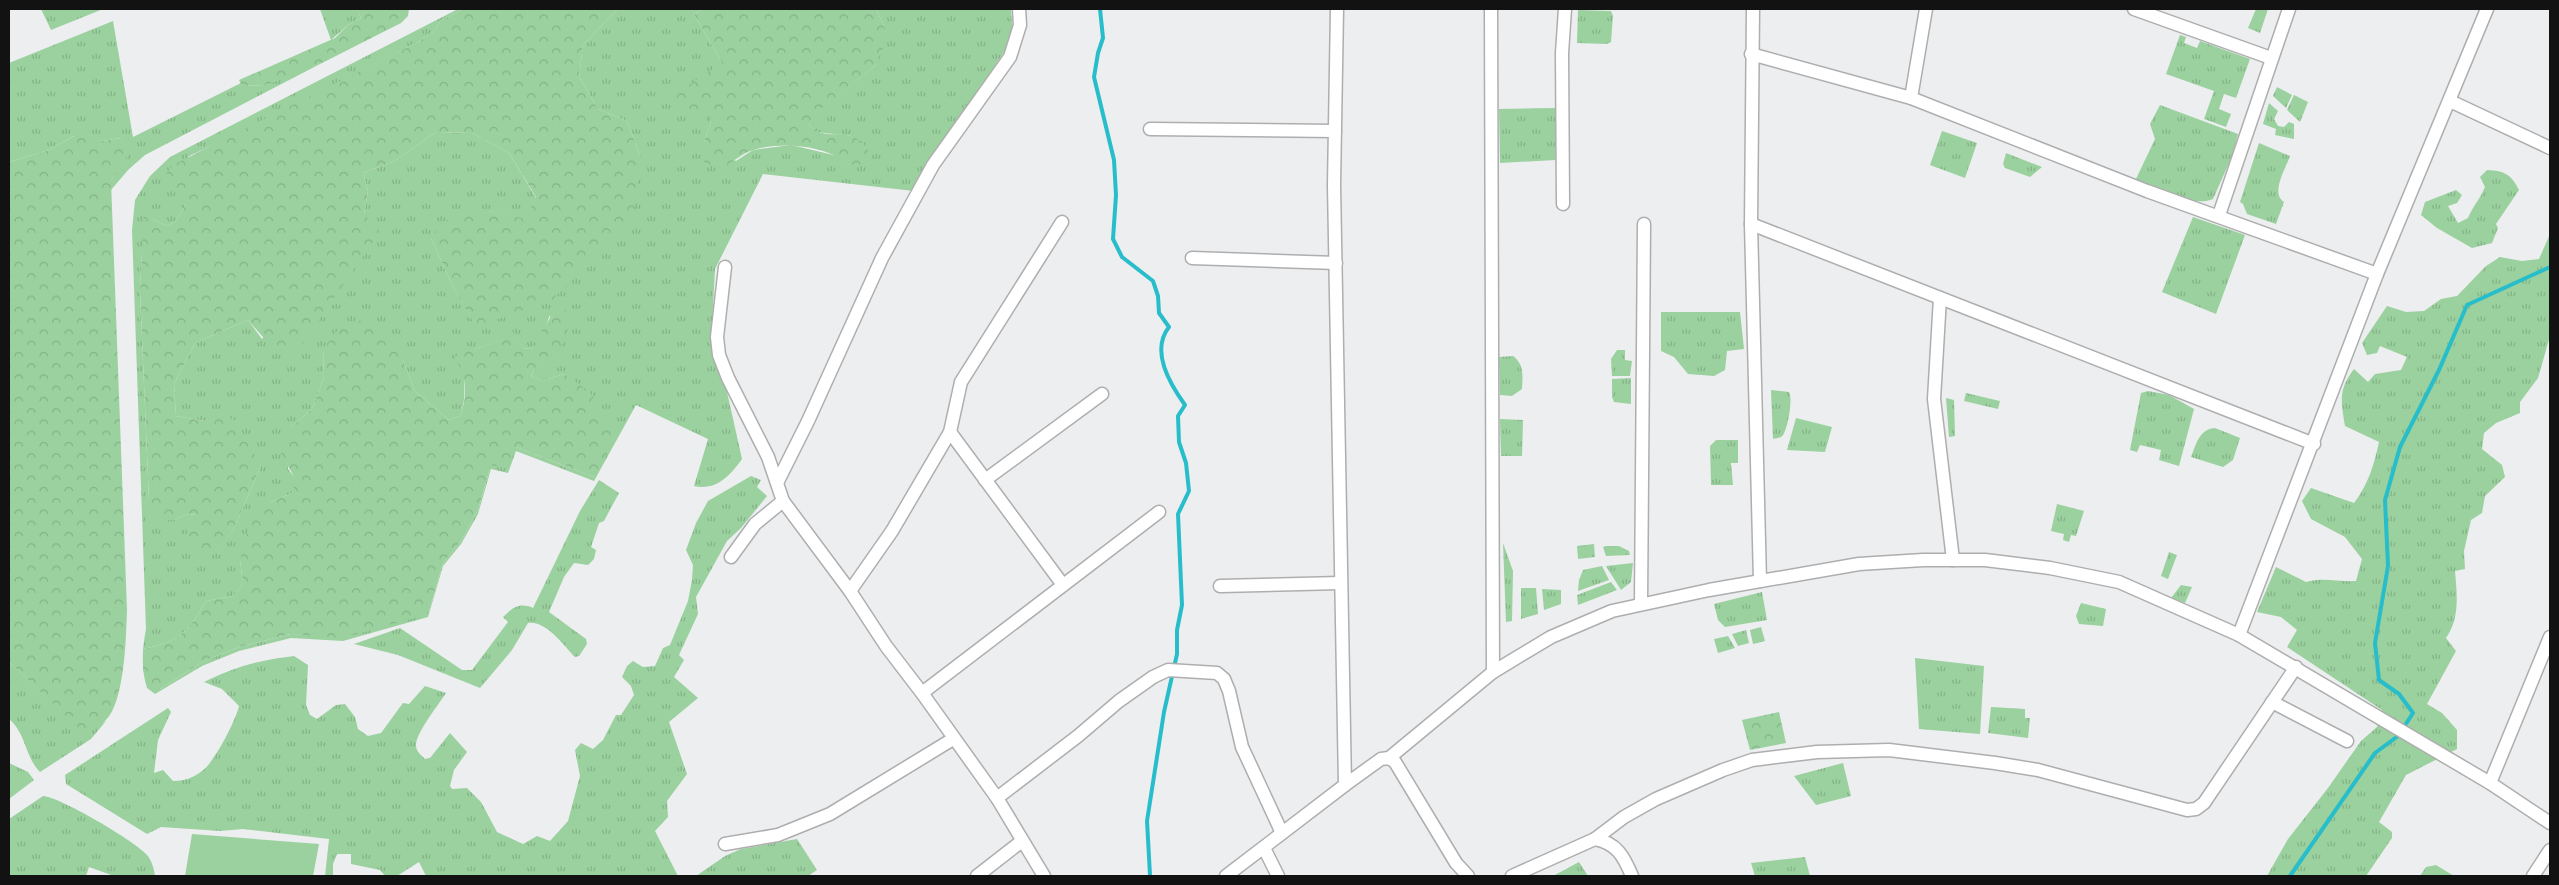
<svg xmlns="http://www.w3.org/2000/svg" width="2559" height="885" viewBox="0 0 2559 885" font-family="'Noto Sans',sans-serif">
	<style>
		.grass { fill: url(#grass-tufts); fill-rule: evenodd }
		.forest { fill: url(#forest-crowns) }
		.garden { fill: #9ad19e }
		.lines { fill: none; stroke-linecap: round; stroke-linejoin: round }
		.stream { stroke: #28bdca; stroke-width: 4 }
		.street-casing { stroke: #aeaeaf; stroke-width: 15 }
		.street { stroke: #fff; stroke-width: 12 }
	</style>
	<defs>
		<pattern id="grass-tufts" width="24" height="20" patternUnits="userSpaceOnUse" patternTransform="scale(1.25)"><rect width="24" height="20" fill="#9ad19e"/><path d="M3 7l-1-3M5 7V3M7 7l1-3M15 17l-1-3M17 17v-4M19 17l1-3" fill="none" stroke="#84b287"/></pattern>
		<pattern id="forest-crowns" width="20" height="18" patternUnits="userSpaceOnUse" patternTransform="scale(1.25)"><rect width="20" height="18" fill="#9ad19e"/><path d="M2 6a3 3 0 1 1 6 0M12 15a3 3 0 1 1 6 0" fill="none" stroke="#84b287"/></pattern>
	</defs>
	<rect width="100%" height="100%" fill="#edeef0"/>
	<g class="grass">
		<polygon points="41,9 103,9 51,30"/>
		<polygon points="320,9 357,9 361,18 348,25 331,40"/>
		<path d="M458 9H463L440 21 436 30 416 43 236 135 189 156 175 189 182 196 185 206 175 222 167 226 154 220 152 214 142 252 140 291 149 501 175 520 187 514 197 515V522L218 551 234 528 261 466 205 421 176 416 174 384 195 343 248 320 262 339 364 214 368 191 363 173 395 161 436 132 472 133 509 153 536 198 525 220 490 211 431 238 452 285 475 324 640 156 627 121 598 109 579 77 583 45 618 9H703L694 14 722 63 694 111 706 112 711 122 704 142 736 161 753 150 791 145 838 156 849 165 852 136 816 132 809 125 817 111 875 66 885 28 876 9H1011L1013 38 914 191 763 174 715 269 712 325 742 459C730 476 716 491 694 486L708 439 636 405 594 481 516 451 508 473 491 469 478 514 461 544 443 566 428 617 343 641 291 638 239 651 202 666 155 694 147 688C141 668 142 650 146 629L132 230 135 200 150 176 170 157ZM550 315 553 357 537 365 531 376 542 381 564 374 594 477 516 447 491 465 478 510 461 541 443 563 428 614 314 635 291 634 239 647 202 662 160 689 143 649C181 641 187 633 206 601L233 596 243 584 240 560 271 502 292 493 297 480 288 469 291 427 312 409 324 377 323 349 403 360 415 391 449 420 460 416C469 395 461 371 464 349H475L505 339V329L513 334 523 348 532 349 542 336Z"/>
		<polygon points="2256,9 2268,9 2260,33 2248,28"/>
		<polygon points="1578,10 1611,11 1613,16 1611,42 1607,44 1577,43"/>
		<polygon points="113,21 133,137 241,83 242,86 265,85 322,63 145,155 128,170 111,190 111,181 129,152 121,138 100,141 74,136 49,150 9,162 9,63"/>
		<polygon points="2180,35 2186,37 2184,43 2197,48 2200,41 2250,59 2236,98 2224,94 2219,109 2231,114 2226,127 2204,119 2214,91 2166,74"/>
		<polygon points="2277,87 2292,95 2286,108 2273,96"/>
		<polygon points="2294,95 2308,102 2300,122 2287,110"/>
		<polygon points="2269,103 2278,111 2274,119 2278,126 2284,127 2289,122 2294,124 2294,139 2275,135 2276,129 2263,124"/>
		<path d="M2160 105 2238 134 2233 154 2213 199C2192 208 2156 188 2135 181L2155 139 2150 124Z"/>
		<polygon points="1555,108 1556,160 1500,163 1499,109"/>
		<polygon points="1942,131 1977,143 1965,178 1930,165"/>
		<path d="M2259 143 2290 156C2286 168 2270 193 2284 202L2276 224 2247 214 2243 204 2240 202Z"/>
		<polygon points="2006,153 2042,167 2030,177 2005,168 2003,164"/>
		<path d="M2487 170C2505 171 2511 174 2519 190L2496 224 2498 228 2492 243 2472 248 2437 228 2421 215 2425 202 2456 190 2462 195 2457 203 2448 206 2458 223 2468 218C2473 206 2480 199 2485 187L2480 177Z"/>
		<polygon points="2193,217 2245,235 2216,314 2162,292"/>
		<path d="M2550 234V336L2538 378 2520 402V413L2496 423 2484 433 2482 449 2502 465 2505 477 2485 496 2482 513 2471 520 2464 551 2465 569 2455 571C2457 595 2460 618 2446 638L2456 651 2427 704 2442 713 2457 730V749L2406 775 2379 822 2392 832V838L2366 876H2267L2288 839 2328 788 2361 741 2377 727 2382 710 2287 647 2297 630 2281 617 2257 612 2276 567 2306 582C2323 577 2338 582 2356 581L2362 559 2345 537 2311 519 2302 501 2311 488 2354 503C2368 485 2374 465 2379 442L2345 426C2341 401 2338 390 2354 369L2368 382 2375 374 2401 370 2407 357 2380 346 2377 353 2367 355 2362 343 2387 306 2406 312 2424 311 2441 299 2457 296 2486 266 2500 257 2522 261 2539 259Z"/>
		<polygon points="1661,312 1740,312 1744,349 1727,351 1725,370 1714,376 1688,374 1674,357 1661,351"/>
		<polygon points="1617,350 1625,350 1625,360 1632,361 1630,376 1612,376 1611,359"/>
		<path d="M1513 356C1524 364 1523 376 1522 389L1512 396 1500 395 1499 357Z"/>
		<polygon points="1631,378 1631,404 1614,402 1612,397 1612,379"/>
		<path d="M1771 390 1789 392C1793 398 1788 428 1783 435 1781 438 1777 438 1773 439Z"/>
		<polygon points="2148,391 2169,395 2194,409 2179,466 2159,460 2161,450 2140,445 2137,452 2130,450 2141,393"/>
		<polygon points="1966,393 2000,401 1998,409 1964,401"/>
		<polygon points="1946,398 1954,400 1955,436 1949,437"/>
		<polygon points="1796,418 1832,427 1825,452 1787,450"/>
		<polygon points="1500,419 1523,420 1522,456 1501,456"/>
		<path d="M2215 428 2240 438 2233 460 2223 467 2191 457C2196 445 2199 429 2215 428Z"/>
		<polygon points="1716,440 1738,440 1738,463 1731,463 1733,485 1711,485 1710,446"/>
		<path d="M751 476 761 480 757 487 767 496 741 528 727 541 696 597 698 614 679 655 684 660 674 677 698 698 669 722 687 774 667 801 668 817 655 831 678 876H426L419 862 397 876H385L380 870 351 864V854H337L333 864V876H325L329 839 243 829 220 831 161 827 147 834 66 784 65 775 168 708 171 712 158 740 154 773 163 770 173 781C184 781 193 778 202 771 214 763 236 720 239 706L222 689 204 682C235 667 259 660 294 656L308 665 306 705 310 715 317 719 336 705 345 704 355 717 358 729 368 736 381 733 403 703 409 704 425 686 446 693C439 704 415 734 416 746 416 751 421 755 425 759L430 758 450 733 467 752 454 770 450 786 452 789 467 788 481 802 497 832 523 844 537 836 550 841 568 821 580 776 575 750 581 743 593 749 603 740 616 715H621L634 695 631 686 622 677 627 666 633 661 643 667 655 666 663 648 670 645 688 601 692 580 693 565 686 550 696 523 708 501Z"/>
		<path d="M599 480 619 493 604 521 599 523 591 547 596 550 594 559 588 565 574 563 564 577 549 612 586 639 587 644 579 656 575 657C564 646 546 620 528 623L512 650 480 688 398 655 354 644 400 628 462 670H472L508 622 503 617C512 608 520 602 533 608L580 511Z"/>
		<polygon points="2057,504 2084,511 2076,536 2071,535 2069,542 2063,540 2064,534 2051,531"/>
		<polygon points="1503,543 1513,571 1512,621 1506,622"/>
		<polygon points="1594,544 1595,557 1578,559 1577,546"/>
		<polygon points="1606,546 1619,546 1629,551 1630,555 1606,556 1603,547"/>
		<polygon points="2169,552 2177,555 2168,579 2161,576"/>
		<polygon points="1633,563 1631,582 1621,590 1606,566"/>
		<polygon points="1602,566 1609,580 1578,591 1579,580 1583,570"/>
		<polygon points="1611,582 1617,590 1578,605 1577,595"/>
		<polygon points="2181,585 2192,587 2185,603 2171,598"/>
		<polygon points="1521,588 1536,588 1538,614 1521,619"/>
		<polygon points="1542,589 1561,590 1561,604 1544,610"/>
		<polygon points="1762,592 1767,620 1725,627 1718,620 1714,604"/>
		<polygon points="2081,603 2106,609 2103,626 2079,624 2076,616"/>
		<polygon points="1761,627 1765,641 1753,644 1750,630"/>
		<polygon points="1746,630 1749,643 1738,646 1732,634"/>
		<polygon points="1728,636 1735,648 1718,653 1714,639"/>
		<polygon points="1915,658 1984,666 1980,734 1919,729"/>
		<path d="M9 662 86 734 106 721 91 739 40 772C25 757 26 733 9 719Z"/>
		<polygon points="1991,707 2025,709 2025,718 2030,718 2028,738 1988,733"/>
		<polygon points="9,763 28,772 34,780 9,799"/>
		<polygon points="1843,763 1851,796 1816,805 1794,776"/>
		<path d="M43 796C60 797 135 841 147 855 152 861 154 869 155 876H114L89 867 86 876H9V819Z"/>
		<polygon points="797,839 817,870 808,876 696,876 725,856 741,849"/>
		<polygon points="1805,857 1810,876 1755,876 1751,863"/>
		<polygon points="1579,862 1588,876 1553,876"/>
		<polygon points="2436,865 2454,876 2420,876 2426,867"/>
	</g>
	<g class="forest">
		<polygon points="357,9 409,9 408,16 401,23 322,63 286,78 265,85 242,86 239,80 335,38 348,25 361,18"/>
		<path d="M463 9H618L583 45 579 77 598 109 627 121 640 156 634 217 552 300 495 320 475 325 452 285 431 238 440 222 490 211 525 219 536 197 509 153 472 133 436 132 395 161 363 173 368 191 364 214 380 232 301 346 276 352 248 320 195 343 174 384 176 416 205 421 219 412 236 421 261 466 234 528 218 552 192 548 186 529 197 522V515L187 514 175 520H154L149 501 140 291 144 207 148 205 151 207 154 220 167 226 175 222 185 206C181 194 168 186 166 174L173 165 416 43 436 30 440 21Z"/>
		<path d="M703 9H876L885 28 883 48 875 66 818 111 809 125C829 146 851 119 871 155L866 164 849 165C827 145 782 141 753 150 742 153 731 164 720 169L704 162V142L711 122 706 113 676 110 672 96 722 63 694 14Z"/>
		<path d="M87 129 100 141 121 138 130 152 111 181 127 610C126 636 125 703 105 721 100 727 92 730 86 735L9 662V162L49 150Z"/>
		<path d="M561 306 572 316C568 330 564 344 554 356 545 366 540 357 531 376L542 381 564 374 590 392 616 438 594 477 516 447 508 469 491 465 478 510 461 541 443 563 428 614 343 638 291 634 239 647 202 662 160 689 155 690 147 685 143 669V649C181 641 187 633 206 601L233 596 243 584 240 560 249 526 271 502 292 493 296 480 280 452 291 427 312 409 324 377 323 349 341 326 362 320 387 332 403 360 415 391 449 420 460 416C468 397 467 373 454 358L464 349H475L504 339 505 329 508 324 523 348 532 349C543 334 547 317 561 306Z"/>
		<polygon points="1779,712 1786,743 1750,750 1742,720"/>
	</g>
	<polygon class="garden" points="192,834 319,844 313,876 185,876"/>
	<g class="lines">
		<g class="stream">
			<path d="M1100 9 1103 38 1098 53 1094 77 1114 160 1116 195 1113 239 1122 257 1153 281 1158 296 1159 313 1169 327C1150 351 1170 384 1185 405L1178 416 1179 442 1186 463 1189 491 1178 514 1182 605 1177 630V654L1164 712 1147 821 1150 875"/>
			<polyline points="2290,876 2375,753 2398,736 2413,713 2399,694 2379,680 2375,643 2388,566 2385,500 2400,447 2439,370 2467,305 2550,267"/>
		</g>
		<defs>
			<g id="street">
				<polyline points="1337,9 1334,185 1345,785"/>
				<polyline points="1491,9 1493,672"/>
				<polyline points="1753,9 1751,224 1760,581"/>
				<polyline points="2134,9 2271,58"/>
				<polyline points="1751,54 1911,98 2147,191 2377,274"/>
				<polyline points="1911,98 1926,9"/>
				<polyline points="2450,101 2550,148"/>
				<polyline points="1150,129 1335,131"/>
				<polyline points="1563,204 1562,53 1565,9"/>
				<polyline points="2219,215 2289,9"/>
				<polyline points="1751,224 2314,444"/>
				<polyline points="1192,258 1336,263"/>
				<polyline points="725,267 717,337 719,355 728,378 768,457 783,501 850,591 886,646 922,693 997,798 1044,876"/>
				<polyline points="1940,298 1934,399 1953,560"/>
				<polyline points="950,432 1063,585"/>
				<polyline points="985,480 1102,394"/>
				<polyline points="778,481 808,421 882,258 933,165 1010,57 1020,25 1019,9"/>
				<polyline points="731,557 755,524 783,501"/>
				<polyline points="1220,586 1340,583"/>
				<polyline points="850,591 892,531 950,432 961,382 1062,222"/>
				<polyline points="1641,604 1644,224"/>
				<polyline points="2239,635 2377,274 2487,9"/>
				<polyline points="922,693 1159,512"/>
				<polyline points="2272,702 2347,741"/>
				<polyline points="1389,758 1493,672 1551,637 1612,611 1709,590 1859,564 1923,560 1985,560 2050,568 2119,582 2239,635 2490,783 2550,823"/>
				<polyline points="2490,783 2550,637"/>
				<polyline points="997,798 1078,736 1119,701 1153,677 1168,670 1217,673 1224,679 1229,691 1242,747 1282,833"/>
				<polyline points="1595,839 1624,817 1656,799 1723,770 1752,760 1817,752 1889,750 1995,763 2038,770 2187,810 2196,809 2204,803 2296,667"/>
				<polyline points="725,844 778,835 830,814 953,739"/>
				<polyline points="1264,848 1278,876"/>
				<polyline points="977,876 1022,841"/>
				<polyline points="1226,876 1345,785 1381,759 1389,758 1395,762 1456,863 1468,876"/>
				<path d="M1512 876 1595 839C1617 843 1624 857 1632 876"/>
				<polyline points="2533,876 2550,850"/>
			</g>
		</defs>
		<use href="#street" class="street-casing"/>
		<use href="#street" class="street"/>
	</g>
	<rect width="2559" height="885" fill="none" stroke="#121213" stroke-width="20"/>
</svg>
